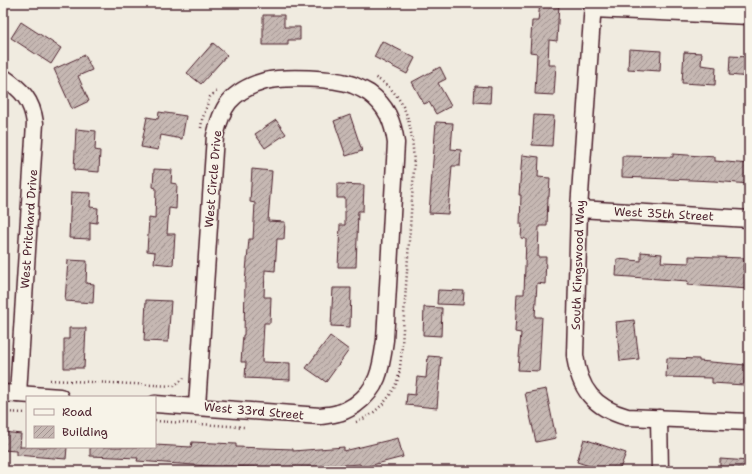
<svg xmlns="http://www.w3.org/2000/svg" width="752" height="474" viewBox="0 0 752 474" font-family="'Shantell Sans',sans-serif">
	<style>
		.building { fill: url(#building-hatch); stroke: #4a1f2b }
		.lines { fill: none; stroke-linecap: round; stroke-linejoin: round }
		.street-casing { stroke: #4a1f2b; stroke-width: 19 }
		.path { stroke: #4a1f2b; stroke-width: 2.5; stroke-dasharray: 1 3; stroke-linecap: butt }
		.street { stroke: #f7f3e8; stroke-width: 16 }
		.labels { text-anchor: middle; dominant-baseline: central; stroke-width: 3.5; stroke-linejoin: round; paint-order: stroke }
		.street-label { font-size: 12px; fill: #4a1f2b; stroke: #f7f3e8 }
	</style>
	<defs>
		<pattern id="building-hatch" width="6" height="6" patternUnits="userSpaceOnUse"><rect width="6" height="6" fill="#c6b8b3"/><path d="M-1 1l2-2M0 6l6-6M5 7l2-2" fill="none" stroke="#a39592"/></pattern>
	</defs>
	<rect width="100%" height="100%" fill="#f0ebe0"/>
	<filter id="ink" filterUnits="userSpaceOnUse"><feTurbulence type="fractalNoise" baseFrequency=".025" numOctaves="2"/><feDisplacementMap in="SourceGraphic" scale="8" xChannelSelector="R" yChannelSelector="G"/><feConvolveMatrix kernelMatrix="1 2 1 2 8 2 1 2 1" color-interpolation-filters="sRGB"/></filter>
	<g filter="url(#ink)">
		<g class="building">
			<polygon points="540,3 559,3 557,41 549,40 548,65 556,65 554,95 535,94 537,53 530,52 532,21 538,21"/>
			<polygon points="263,15 284,15 284,27 300,27 300,40 288,40 288,45 263,45"/>
			<polygon points="21,22 61,48 51,64 11,38"/>
			<polygon points="382,41 415,58 407,74 374,57"/>
			<polygon points="213,43 227,55 201,84 187,73"/>
			<polygon points="629,49 661,51 660,71 628,69"/>
			<polygon points="684,52 702,53 701,65 716,67 715,85 682,83"/>
			<polygon points="85,55 92,70 78,76 89,101 72,109 54,69"/>
			<polygon points="730,56 749,57 749,77 729,75"/>
			<polygon points="440,67 446,79 438,83 451,106 436,114 429,102 424,104 412,82"/>
			<polygon points="475,86 491,87 490,103 474,102"/>
			<polygon points="159,112 186,116 182,139 161,135 158,150 141,147 147,117 158,119"/>
			<polygon points="350,115 362,151 346,156 334,121"/>
			<polygon points="534,115 554,116 552,146 532,145"/>
			<polygon points="276,120 286,134 265,148 255,134"/>
			<polygon points="436,122 453,123 451,149 461,150 460,166 452,166 448,214 429,213"/>
			<polygon points="76,129 96,131 95,150 100,151 99,172 74,170"/>
			<polygon points="673,154 715,157 715,161 749,164 749,184 714,181 622,177 622,156 673,157"/>
			<polygon points="522,155 539,157 538,177 550,178 549,197 548,197 547,226 539,226 538,257 546,257 545,284 537,283 535,317 542,317 539,371 518,370 521,333 515,332 517,294 524,294 526,239 521,238 522,224 520,224 521,195 519,195"/>
			<polygon points="154,169 172,170 171,183 177,184 176,209 169,208 167,234 175,234 173,265 154,263 155,252 147,251 149,218 155,219 156,188 153,187"/>
			<polygon points="252,169 272,171 268,221 285,222 284,239 277,239 275,271 265,270 264,297 271,297 270,323 264,323 262,362 290,363 290,380 245,378 246,362 241,362 243,335 244,335 245,282 249,239 253,239 255,203 250,202"/>
			<polygon points="337,184 364,185 363,211 358,211 356,267 338,267 340,225 345,225 345,198 337,198"/>
			<polygon points="71,192 91,193 90,207 98,208 97,223 90,222 90,239 69,238"/>
			<polygon points="641,252 662,254 661,262 689,263 689,256 744,258 743,270 749,271 749,289 687,285 688,281 616,276 617,259 641,261"/>
			<polygon points="68,260 87,261 86,283 94,284 93,303 65,301"/>
			<polygon points="333,288 351,288 350,327 331,326"/>
			<polygon points="438,290 464,291 463,305 437,304"/>
			<polygon points="146,300 171,301 168,342 144,341"/>
			<polygon points="424,307 442,308 441,336 423,335"/>
			<polygon points="634,320 639,359 620,361 616,322"/>
			<polygon points="69,328 86,328 84,368 64,368 64,339 69,339"/>
			<polygon points="330,336 349,350 326,382 306,368"/>
			<polygon points="428,356 441,357 437,408 406,405 407,394 415,395 417,377 426,378"/>
			<polygon points="667,358 699,359 699,361 746,365 744,385 712,383 712,378 666,377"/>
			<polygon points="546,389 556,438 536,442 525,393"/>
			<polygon points="3,432 21,434 20,447 67,447 66,459 16,455 16,451 3,450"/>
			<polygon points="398,438 403,457 361,468 360,464 289,469 222,466 222,467 137,461 138,458 90,456 90,447 155,447 155,445 191,447 192,442 236,444 236,447 293,449 293,451 344,447 344,451"/>
			<polygon points="584,439 626,453 619,471 605,471 577,462"/>
			<polygon points="720,459 749,461 749,471 720,471"/>
		</g>
		<g class="lines">
			<defs>
				<g id="street">
					<path d="M593 3 579 209 575 355C579 389 594 408 627 417L749 422"/>
					<polyline points="593,9 749,16"/>
					<path d="M3 77C22 90 32 100 35 123L18 394"/>
					<polyline points="579,209 749,219"/>
					<polyline points="3,393 60,397"/>
					<path d="M155 404 320 416C326 415 332 415 338 413 344 412 350 408 355 405 379 388 381 368 385 340L396 143C393 122 387 106 369 93 364 90 358 87 353 85 334 78 284 76 265 81 251 85 238 91 229 102 221 112 218 125 215 136L197 406"/>
					<polyline points="659,418 660,471"/>
				</g>
			</defs>
			<use href="#street" class="street-casing"/>
			<g class="path">
				<polyline points="201,128 202,120 210,97 218,90"/>
				<polyline points="50,380 174,386 184,378"/>
				<polyline points="3,412 27,413"/>
				<polyline points="155,421 244,427"/>
				<path d="M356 422C374 416 393 397 398 378 400 372 400 365 401 359L414 169C413 134 410 95 374 77"/>
			</g>
			<use href="#street" class="street"/>
		</g>
	</g>
	<g class="labels">
		<g class="street-label">
			<text transform="translate(213 179) rotate(-85)">West Circle Drive</text>
			<text transform="translate(664 214) rotate(3)">West 35th Street</text>
			<text transform="translate(29 229) rotate(-86)">West Pritchard Drive</text>
			<text transform="translate(578 265) rotate(-88)">South Kingswood Way</text>
			<text transform="translate(254 411) rotate(5)">West 33rd Street</text>
		</g>
	</g>
	<rect width="752" height="474" fill="none" stroke="#f7f3e8" stroke-width="16"/>
	<rect x="8" y="8" width="736" height="458" fill="none" stroke="#4a1f2b" stroke-width="1.5" filter="url(#ink)"/>
	<rect x="26" y="396" width="130" height="52" fill="#f7f3e8" stroke="#b29e9c"/>
	<rect x="34" y="409" width="20" height="6" fill="#f7f3e8" stroke="#b29e9c"/>
	<text x="62" y="416" font-size="12" fill="#4a1f2b">Road</text>
	<rect x="34" y="426" width="20" height="12" fill="url(#building-hatch)" stroke="#b29e9c"/>
	<text x="62" y="436" font-size="12" fill="#4a1f2b">Building</text>
</svg>
